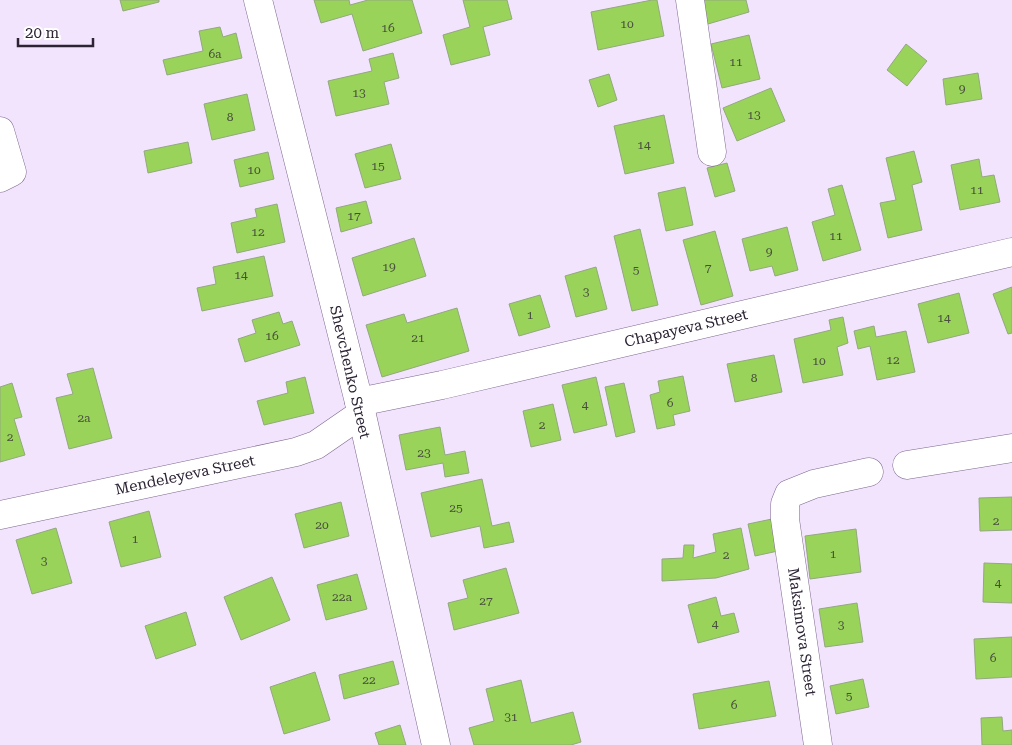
<svg xmlns="http://www.w3.org/2000/svg" width="1012" height="745" viewBox="0 0 1012 745" font-family="'Roboto Serif',serif">
	<style>
		.building { fill: #9ad35a; stroke: #92a87e }
		.lines { fill: none; stroke-linecap: round; stroke-linejoin: round }
		.minor-casing { stroke: #7c678d; stroke-width: 29 }
		.minor { stroke: #fff; stroke-width: 28 }
		.labels { text-anchor: middle; dominant-baseline: central; stroke-width: 5; stroke-linejoin: round; paint-order: stroke }
		.number-label { font-size: 12px; fill: #484f3d }
		.street-label { font-size: 15px; fill: #2c2333; stroke: #fff }
	</style>
	<rect width="100%" height="100%" fill="#f3e4fe"/>
	<g class="building">
		<polygon points="120,0 159,0 159,2 123,11"/>
		<polygon points="314,0 349,0 350,5 368,0 412,0 422,33 363,51 352,14 321,23"/>
		<polygon points="463,0 507,0 512,19 483,27 490,55 451,65 443,35 470,27"/>
		<polygon points="652,0 657,0 664,36 598,50 591,12"/>
		<polygon points="700,0 746,0 749,12 708,24"/>
		<polygon points="220,27 223,37 236,33 242,58 167,75 163,60 203,51 199,31"/>
		<polygon points="749,35 760,79 722,88 711,44"/>
		<polygon points="906,44 927,61 907,86 887,70"/>
		<polygon points="393,53 399,78 384,82 389,104 336,116 328,81 372,71 369,59"/>
		<polygon points="978,73 982,99 946,105 943,79"/>
		<polygon points="609,74 617,100 598,107 589,80"/>
		<polygon points="771,88 785,121 737,141 723,108"/>
		<polygon points="247,94 255,130 212,140 204,104"/>
		<polygon points="664,115 674,163 625,174 614,126"/>
		<polygon points="188,142 192,163 148,173 144,151"/>
		<polygon points="391,144 401,179 365,188 355,154"/>
		<polygon points="914,151 922,182 912,185 922,230 888,238 880,203 896,200 886,158"/>
		<polygon points="268,152 274,179 240,187 234,160"/>
		<polygon points="979,159 982,177 994,175 1000,202 960,210 951,165"/>
		<polygon points="727,163 735,191 715,197 707,168"/>
		<polygon points="842,185 861,250 823,261 812,222 835,215 828,189"/>
		<polygon points="685,187 693,225 666,231 658,193"/>
		<polygon points="366,201 372,223 341,232 336,208"/>
		<polygon points="277,204 285,242 237,253 231,223 257,217 255,209"/>
		<polygon points="787,227 798,270 775,276 772,266 750,271 742,239"/>
		<polygon points="640,229 658,305 632,311 614,236"/>
		<polygon points="715,231 733,296 701,305 683,240"/>
		<polygon points="414,238 426,276 363,296 352,258"/>
		<polygon points="264,256 273,296 202,311 197,288 216,284 213,267"/>
		<polygon points="596,267 607,309 576,317 565,276"/>
		<polygon points="1012,287 1012,333 1008,334 993,294"/>
		<polygon points="959,293 969,333 928,343 918,304"/>
		<polygon points="540,295 550,327 519,336 509,304"/>
		<polygon points="457,308 469,351 382,377 366,325 404,314 407,323"/>
		<polygon points="279,312 283,324 292,321 300,345 245,362 238,339 256,333 252,320"/>
		<polygon points="843,317 848,343 837,347 843,375 803,383 794,339 831,330 829,320"/>
		<polygon points="874,326 876,337 906,331 915,372 877,380 870,346 858,349 854,331"/>
		<polygon points="774,355 782,392 735,402 727,364"/>
		<polygon points="93,368 112,438 69,449 56,398 73,394 67,374"/>
		<polygon points="683,376 690,411 673,415 675,425 657,429 650,395 660,392 658,381"/>
		<polygon points="305,377 314,413 264,425 257,401 288,393 286,382"/>
		<polygon points="596,377 607,425 574,433 562,385"/>
		<polygon points="12,383 22,417 14,419 25,455 0,462 0,387"/>
		<polygon points="624,383 635,432 616,437 605,387"/>
		<polygon points="553,404 561,440 531,447 523,411"/>
		<polygon points="440,427 445,455 465,451 469,473 445,477 443,463 406,470 399,435"/>
		<polygon points="482,479 492,526 509,522 514,542 484,548 480,526 431,537 421,493"/>
		<polygon points="1012,497 1012,530 980,531 979,498"/>
		<polygon points="341,502 349,536 304,548 295,514"/>
		<polygon points="149,511 161,557 121,567 109,522"/>
		<polygon points="772,519 778,551 755,556 748,524"/>
		<polygon points="56,528 72,583 32,594 16,540"/>
		<polygon points="741,528 749,569 716,578 662,581 662,559 683,558 684,545 694,545 693,558 716,552 713,534"/>
		<polygon points="856,529 861,572 810,579 805,536"/>
		<polygon points="984,563 1012,564 1012,603 983,602"/>
		<polygon points="506,568 519,613 454,630 448,603 468,598 463,580"/>
		<polygon points="357,574 367,609 326,620 317,585"/>
		<polygon points="272,577 290,620 241,640 224,597"/>
		<polygon points="716,597 721,616 734,613 739,632 698,643 688,605"/>
		<polygon points="857,603 863,642 825,647 819,609"/>
		<polygon points="186,612 196,645 156,659 145,626"/>
		<polygon points="1012,637 1012,677 976,679 974,639"/>
		<polygon points="393,661 399,684 344,699 339,675"/>
		<polygon points="315,672 330,720 284,734 270,687"/>
		<polygon points="863,679 869,707 836,714 830,686"/>
		<polygon points="521,680 531,723 573,712 581,742 571,745 474,745 469,728 494,721 486,689"/>
		<polygon points="769,681 776,716 699,729 693,694"/>
		<polygon points="1002,717 1003,731 1012,730 1012,745 982,745 981,718"/>
		<polygon points="400,725 406,745 379,745 375,733"/>
	</g>
	<g class="lines">
		<defs>
			<g id="minor">
				<polyline points="258,0 359,402 436,745"/>
				<polyline points="690,0 712,152"/>
				<polyline points="0,131 12,172 0,178"/>
				<polyline points="359,402 442,385 1012,252"/>
				<polyline points="907,465 1012,448"/>
				<polyline points="0,515 296,452 316,445 361,414"/>
				<polyline points="818,745 785,519 785,504 789,494 814,484 869,472"/>
			</g>
		</defs>
		<use href="#minor" class="minor-casing"/>
		<use href="#minor" class="minor"/>
	</g>
	<g class="labels">
		<g class="number-label">
			<text x="627" y="24">10</text>
			<text x="388" y="28">16</text>
			<text x="215" y="54">6а</text>
			<text x="736" y="62">11</text>
			<text x="962" y="89">9</text>
			<text x="359" y="93">13</text>
			<text x="754" y="115">13</text>
			<text x="230" y="117">8</text>
			<text x="644" y="145">14</text>
			<text x="378" y="166">15</text>
			<text x="254" y="170">10</text>
			<text x="977" y="190">11</text>
			<text x="354" y="216">17</text>
			<text x="258" y="232">12</text>
			<text x="836" y="236">11</text>
			<text x="769" y="252">9</text>
			<text x="389" y="267">19</text>
			<text x="708" y="268">7</text>
			<text x="636" y="270">5</text>
			<text x="241" y="275">14</text>
			<text x="586" y="292">3</text>
			<text x="530" y="315">1</text>
			<text x="944" y="318">14</text>
			<text x="272" y="336">16</text>
			<text x="418" y="338">21</text>
			<text x="893" y="360">12</text>
			<text x="819" y="361">10</text>
			<text x="754" y="378">8</text>
			<text x="670" y="403">6</text>
			<text x="585" y="405">4</text>
			<text x="84" y="418">2а</text>
			<text x="542" y="425">2</text>
			<text x="10" y="437">2</text>
			<text x="424" y="453">23</text>
			<text x="456" y="508">25</text>
			<text x="996" y="521">2</text>
			<text x="322" y="525">20</text>
			<text x="135" y="539">1</text>
			<text x="833" y="554">1</text>
			<text x="726" y="555">2</text>
			<text x="44" y="561">3</text>
			<text x="998" y="583">4</text>
			<text x="342" y="597">22а</text>
			<text x="486" y="601">27</text>
			<text x="715" y="624">4</text>
			<text x="841" y="625">3</text>
			<text x="993" y="658">6</text>
			<text x="369" y="680">22</text>
			<text x="849" y="696">5</text>
			<text x="734" y="705">6</text>
			<text x="511" y="717">31</text>
		</g>
		<g class="street-label">
			<text transform="translate(686 328) rotate(-13)">Chapayeva Street</text>
			<text transform="translate(350 372) rotate(77)">Shevchenko Street</text>
			<text transform="translate(185 475) rotate(-12)">Mendeleyeva Street</text>
			<text transform="translate(802 632) rotate(82)">Maksimova Street</text>
		</g>
	</g>
	<path d="M18 38v8h75v-8" fill="none" stroke="#2c2333" stroke-width="2.5"/>
	<text x="25" y="38" font-size="15" fill="#2c2333" stroke="#ffffff" stroke-width="4" paint-order="stroke">20 m</text>
</svg>
